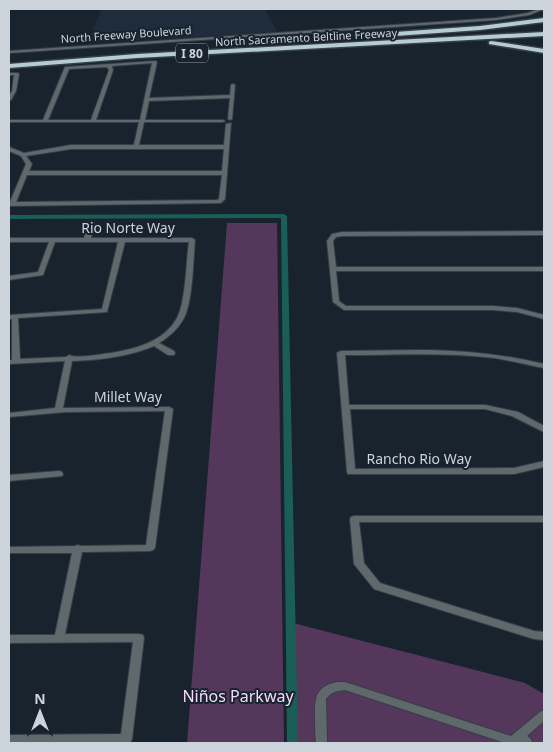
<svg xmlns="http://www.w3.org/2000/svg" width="553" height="752" viewBox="0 0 553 752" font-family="'Noto Sans',sans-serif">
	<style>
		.built { fill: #1e2c3c }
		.green { fill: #54375b }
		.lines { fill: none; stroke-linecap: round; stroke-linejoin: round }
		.canal { fill: #1a5e57; fill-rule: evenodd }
		.minor-casing { stroke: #353f4a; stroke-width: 2 }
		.highway-casing { stroke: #353f4a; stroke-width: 3 }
		.minor { fill: #5f686b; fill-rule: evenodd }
		.highway { fill: #b6ccd3; fill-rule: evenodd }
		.labels { text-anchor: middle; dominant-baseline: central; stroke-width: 4; stroke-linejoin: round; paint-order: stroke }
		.far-street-label { font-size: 11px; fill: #ccd3db; stroke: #18232e }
		.shield { fill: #18232e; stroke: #969ea7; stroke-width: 1 }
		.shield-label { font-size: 12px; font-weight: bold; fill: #ccd3db }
		.street-label { font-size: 14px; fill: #ccd3db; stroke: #18232e }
		.near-park-label { font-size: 16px; fill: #f6d9fd; stroke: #18232e }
	</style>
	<rect width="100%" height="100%" fill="#18232e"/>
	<polygon class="built" points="111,9 265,9 277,32 87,43 101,11"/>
	<g class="green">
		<polygon points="227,223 277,223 284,743 187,743"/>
		<polygon points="293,623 525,683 544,694 544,743 297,743"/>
	</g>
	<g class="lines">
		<polygon class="canal" points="284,214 287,216 298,743 287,743 281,218 9,219 9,215"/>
		<defs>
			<g id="minor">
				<polygon points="539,9 544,9 529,15 496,20 9,53 9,51 496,18 528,13"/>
				<path d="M155 61 157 62 149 98 230 95 231 85 233 84 235 85 232 119 230 120 228 119 230 98 149 101 145 120H223L225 121 223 122H144L139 145H224L226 124 231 123 225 199 221 203 9 206V202H10L26 164 21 156 9 151V147L24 153 71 145H134L139 122H9V120H43L65 67ZM152 63 140 120H96L113 70 112 66ZM107 67 109 70 91 120H48L69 69ZM71 149H224L222 171H29L32 164 26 156ZM27 175H222L219 199 217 200 16 202Z"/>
				<polygon points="9,73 17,73 19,74 16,91 11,100 9,100 9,96 12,91 14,75 9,75"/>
				<path d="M91 221 94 223 91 238H192L195 240C193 261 193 300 184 318 178 329 169 337 159 343L174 351 175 353 174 355H168L154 346C128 357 99 360 72 361L63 408 169 407 173 409 155 548 153 550 150 551 82 552 65 634H139L143 635 144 638 132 739 130 743H9V735L121 734 133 642 9 643V635H55L72 553H9V547L75 546 78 545 81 546 146 545 165 411 66 412 9 417V413L55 408 65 361 9 364V360H12V319H9V315L102 309 118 242H55L43 275 9 280V276L38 272 49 242H9V238H84L88 223ZM125 242H189C186 262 186 301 177 318 164 342 135 349 111 353 101 354 77 359 69 355L66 357 20 359 18 318 107 312Z"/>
				<polygon points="544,231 544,235 342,236 336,237 333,241 336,267 544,267 544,271 336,271 339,301 346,306 493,306 517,308 544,315 544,319 517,312 493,310 344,310 333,302 327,241 332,234 342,232"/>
				<path d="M418 350C461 350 502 354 544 364V368C528 365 512 361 495 358 446 352 395 355 345 355L349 405H485L518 412 544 426V432L512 416 485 409H350L355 469 514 468 544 461V467L514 474H348L347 472 337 353 341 351Z"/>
				<polygon points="59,471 62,472 63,474 62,476 9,481 9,475"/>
				<polygon points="354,516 544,516 544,522 359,522 364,563 380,583 534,631 544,632 544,640 534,639 374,589 354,564 350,519 351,517"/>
				<path d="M337 682H345L511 736 540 712 544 710V721L527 736 531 739 532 743H505L345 690C337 691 331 692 326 699L327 743H316C315 735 315 727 315 719 315 699 314 687 337 682Z"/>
			</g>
			<g id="highway">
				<polygon points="544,18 544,22 480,30 367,38 364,36 367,34 480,26"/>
				<polygon points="544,32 544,36 137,58 9,68 9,64 137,54"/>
				<polygon points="491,41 544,49 544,53 489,44 489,42"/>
			</g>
		</defs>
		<use href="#minor" class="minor-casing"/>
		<use href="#highway" class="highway-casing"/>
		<use href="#minor" class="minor"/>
		<use href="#highway" class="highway"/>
	</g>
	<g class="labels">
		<g class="far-street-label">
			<text transform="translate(126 34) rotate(-4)">North Freeway Boulevard</text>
			<text transform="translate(306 37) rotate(-3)">North Sacramento Beltline Freeway</text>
		</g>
		<rect class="shield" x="176" y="43.5" width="32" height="19" rx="4"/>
		<g class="shield-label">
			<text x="192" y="53">I 80</text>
		</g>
		<g class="street-label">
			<text x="128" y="227">Rio Norte Way</text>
			<text x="128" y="396">Millet Way</text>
			<text x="419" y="458">Rancho Rio Way</text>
		</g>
		<g class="near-park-label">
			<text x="238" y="696">Niños Parkway</text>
		</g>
	</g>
	<rect width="553" height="752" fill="none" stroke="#ccd3db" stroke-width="20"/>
	<g transform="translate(40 712)" stroke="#18232e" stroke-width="4" paint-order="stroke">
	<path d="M0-4L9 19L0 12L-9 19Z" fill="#ccd3db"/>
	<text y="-8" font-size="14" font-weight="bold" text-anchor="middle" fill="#ccd3db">N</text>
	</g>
</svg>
